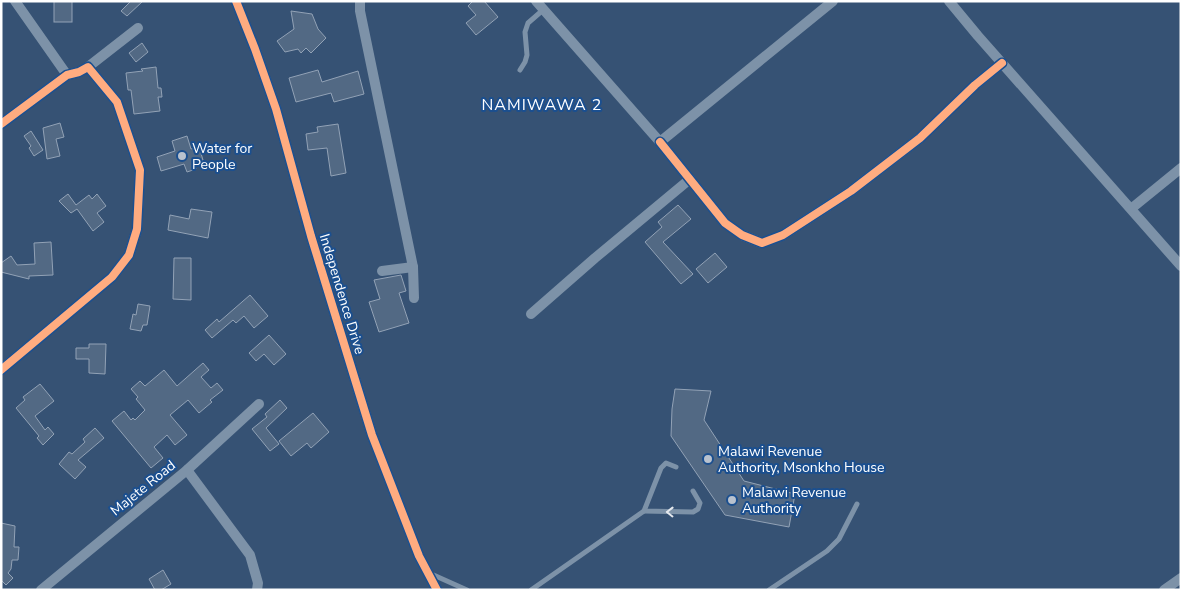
<svg xmlns="http://www.w3.org/2000/svg" width="1182" height="591" viewBox="0 0 1182 591" font-family="'Nunito Sans',sans-serif">
	<style>
		.building { fill: #526984; stroke: #92a2b6 }
		.lines { fill: none; stroke-linecap: round; stroke-linejoin: round }
		.lane { stroke: #7d92a8; stroke-width: 5 }
		.street { stroke: #7d92a8; stroke-width: 10 }
		.cycleway-casing { stroke: #1b4f8f; stroke-width: 11 }
		.cycleway { stroke: #ffac80; stroke-width: 8 }
		.oneway { stroke: #e5e9ee }
		.poi-dot { fill: #b9c2ce; stroke: #1b4f8f; stroke-width: 2 }
		.labels { text-anchor: middle; dominant-baseline: central; stroke-width: 4; stroke-linejoin: round; paint-order: stroke }
		.poi-label { font-size: 14px; fill: #fff; stroke: #1b4f8f; text-anchor: start }
		.street-label { font-size: 14px; fill: #fff; stroke: #1b4f8f }
		.quarter-label { font-size: 16px; letter-spacing: 1px; fill: #fff; stroke: #1b4f8f }
	</style>
	<rect width="100%" height="100%" fill="#365274"/>
	<g class="building">
		<rect x="54" y="1" width="18" height="21"/>
		<polygon points="131,1 143,1 127,16 121,11"/>
		<polygon points="473,1 484,1 498,17 476,35 466,23 476,15 468,6"/>
		<polygon points="291,11 312,14 318,29 326,38 311,53 306,48 301,53 298,49 285,52 277,41 294,29"/>
		<polygon points="142,43 148,52 136,62 129,53"/>
		<polygon points="156,67 158,88 161,88 162,97 158,97 160,111 134,114 131,90 128,90 126,73 143,71 141,69"/>
		<polygon points="318,70 322,82 358,71 364,94 334,102 331,93 296,102 289,78"/>
		<polygon points="60,123 64,137 56,139 60,156 47,159 43,128"/>
		<polygon points="338,124 346,173 331,176 327,148 308,150 306,134 318,132 317,127"/>
		<polygon points="31,131 43,150 34,156 29,148 31,146 24,136"/>
		<polygon points="187,136 191,149 199,147 203,160 194,163 196,169 187,172 184,164 161,171 157,157 175,151 172,141"/>
		<polygon points="68,194 76,205 89,195 92,199 97,194 106,206 97,213 104,222 93,231 77,209 71,213 59,201"/>
		<polygon points="678,205 691,219 663,242 693,274 681,284 645,242 662,227 658,222"/>
		<polygon points="191,209 212,212 208,238 168,230 170,215 189,219"/>
		<polygon points="51,242 53,275 29,276 29,279 1,272 1,263 11,256 17,265 35,264 34,243"/>
		<polygon points="715,253 727,267 708,283 696,269"/>
		<polygon points="174,258 191,258 191,300 173,299"/>
		<polygon points="401,275 406,291 399,293 409,323 379,332 369,302 380,299 374,280"/>
		<polygon points="250,295 268,316 254,328 244,316 236,323 233,320 212,338 205,330 217,319 219,322"/>
		<polygon points="138,304 150,306 147,325 143,325 141,331 130,329 133,314 136,315"/>
		<polygon points="269,335 286,354 274,365 264,354 256,361 249,353"/>
		<polygon points="89,344 106,344 105,374 89,373 89,359 76,359 76,348 89,348"/>
		<polygon points="203,363 209,370 201,377 211,388 217,383 223,390 210,400 212,402 199,413 188,400 170,415 187,435 175,445 167,435 154,447 163,458 151,468 112,421 124,411 131,420 133,418 135,420 145,410 136,399 138,397 131,389 140,381 145,386 164,370 177,386"/>
		<polygon points="40,384 54,401 35,416 45,430 48,427 54,434 43,445 37,438 39,436 16,408 25,400 23,397"/>
		<polygon points="675,389 711,391 704,420 744,481 795,494 789,527 725,515 671,436 672,409"/>
		<polygon points="280,400 287,408 266,428 279,444 270,451 252,429 267,417 265,414"/>
		<polygon points="313,413 329,432 311,448 307,443 291,456 279,441"/>
		<polygon points="95,428 104,438 78,460 86,467 75,479 59,464 69,452 72,454 85,442 83,439"/>
		<polygon points="1,523 15,526 14,547 19,547 18,560 12,560 11,569 8,573 13,578 6,585 1,580"/>
		<polygon points="163,570 171,584 161,590 155,590 149,579"/>
	</g>
	<g class="lines">
		<g class="lane">
			<polyline points="520,70 525,62 527,55 525,32 528,23 543,10"/>
			<polyline points="676,467 666,463 661,468 644,511 693,512 698,509 700,503 693,491"/>
			<polyline points="429,573 467,590"/>
			<polyline points="531,590 644,511"/>
			<polyline points="769,590 827,551 839,539 857,504"/>
		</g>
		<g class="street">
			<polyline points="15,1 67,75"/>
			<polyline points="236,1 255,49 276,109 311,236 372,435 419,556 437,590"/>
			<polyline points="360,1 360,11 413,267"/>
			<polyline points="536,1 660,142 833,1"/>
			<polyline points="949,1 978,36 1181,266"/>
			<polyline points="88,67 138,28"/>
			<polyline points="1,124 67,75 79,72 88,67 117,102 140,170 137,229 129,255 112,277 1,370"/>
			<polyline points="660,142 725,223 742,235 762,243 783,235 851,191 920,138 975,85 1002,63"/>
			<polyline points="1132,208 1181,168"/>
			<polyline points="382,271 413,267 414,298"/>
			<polyline points="531,314 595,258 690,179"/>
			<polyline points="187,470 250,555 258,583 257,590"/>
			<polyline points="41,590 187,470 259,404"/>
			<polyline points="1164,590 1181,578"/>
		</g>
		<defs>
			<g id="cycleway">
				<polyline points="236,1 255,49 276,109 311,236 372,435 419,556 437,590"/>
				<polyline points="1,124 67,75 79,72 88,67 117,102 140,170 137,229 129,255 112,277 1,370"/>
				<polyline points="660,142 725,223 742,235 762,243 783,235 851,191 920,138 975,85 1002,63"/>
			</g>
		</defs>
		<use href="#cycleway" class="cycleway-casing"/>
		<use href="#cycleway" class="cycleway"/>
	</g>
	<defs><path id="oneway-chevron" d="M-2-3.5L2.5 0L-2 3.5" fill="none" stroke-width="1.6" stroke-linecap="round" stroke-linejoin="round" transform="scale(1.25)"/></defs>
	<use class="oneway" href="#oneway-chevron" transform="translate(670 512) rotate(-179)"/>
	<g class="poi-dot">
		<circle cx="182" cy="156" r="5"/>
		<circle cx="708" cy="459" r="5"/>
		<circle cx="732" cy="500" r="5"/>
	</g>
	<g class="labels">
		<g class="poi-label">
			<text x="192" y="148">Water for<tspan x="192" dy="16">People</tspan></text>
			<text x="718" y="451">Malawi Revenue<tspan x="718" dy="16">Authority, Msonkho House</tspan></text>
			<text x="742" y="492">Malawi Revenue<tspan x="742" dy="16">Authority</tspan></text>
		</g>
		<g class="street-label">
			<text transform="translate(342 294) rotate(73)">Independence Drive</text>
			<text transform="translate(143 488) rotate(-39)">Majete Road</text>
		</g>
		<g class="quarter-label">
			<text x="542" y="105">NAMIWAWA 2</text>
		</g>
	</g>
	<rect width="1182" height="591" fill="none" stroke="#ffffff" stroke-width="5"/>
</svg>
